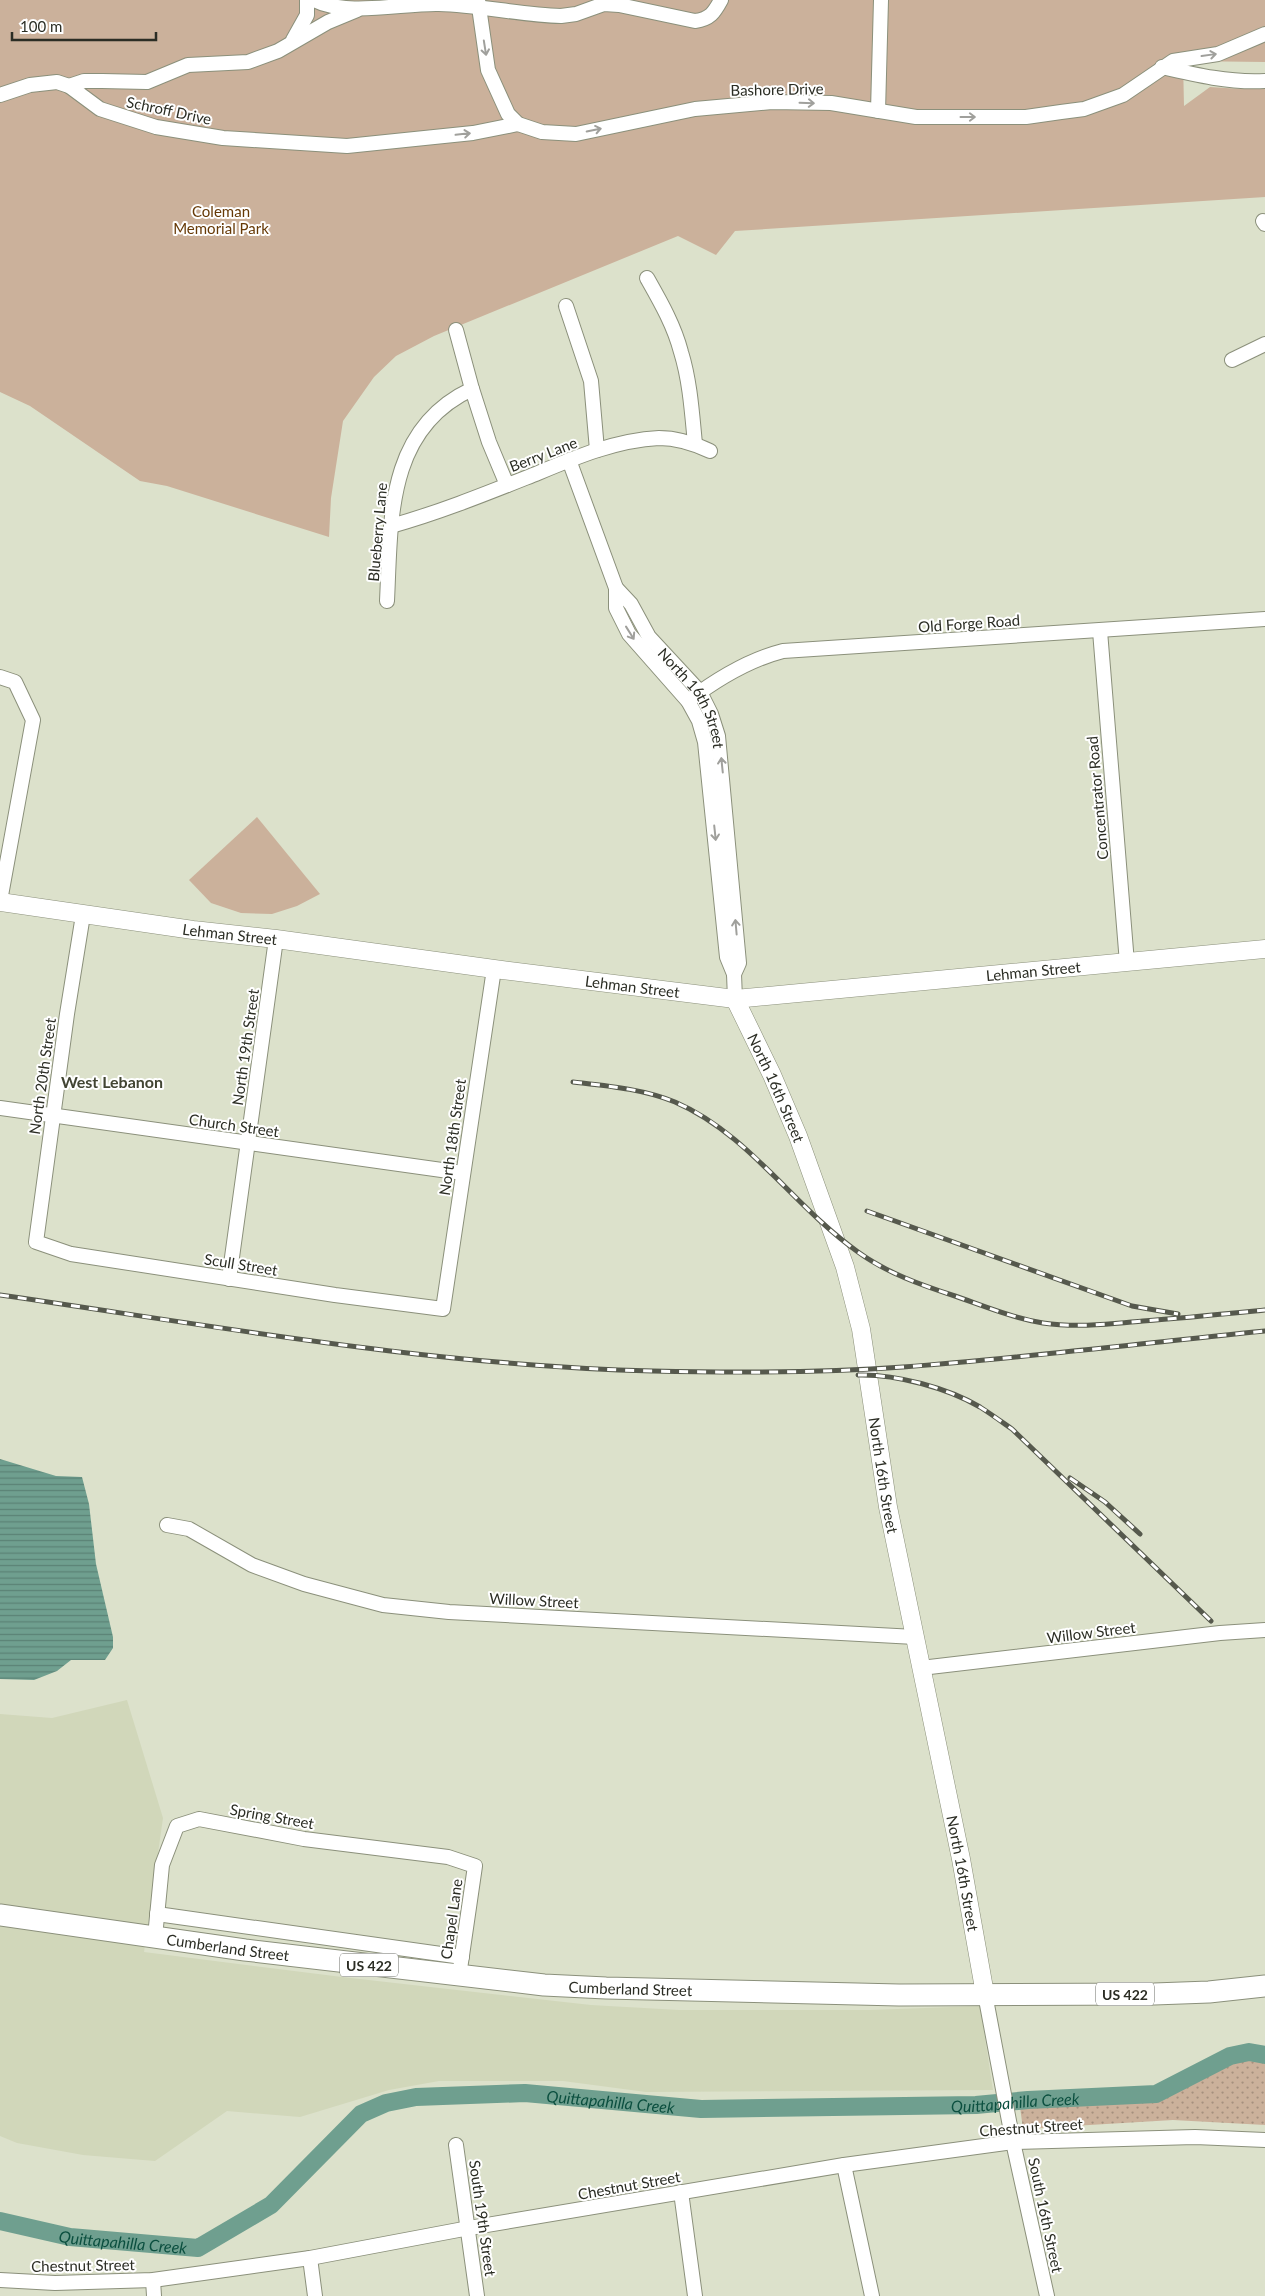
<svg xmlns="http://www.w3.org/2000/svg" width="1265" height="2296" viewBox="0 0 1265 2296" font-family="Lato,sans-serif">
	<style>
		.built { fill: #d1d7ba }
		.grass { fill: url(#grass-dots) }
		.green { fill: #cbb19b }
		.water { fill: url(#water-rules) }
		.lines { fill: none; stroke-linecap: round; stroke-linejoin: round }
		.river { stroke: #6f9f8f; stroke-width: 18 }
		.minor-casing { stroke: #8b907b; stroke-width: 16 }
		.major-casing { stroke: #8b907b; stroke-width: 19 }
		.highway-casing { stroke: #8b907b; stroke-width: 23 }
		.minor { stroke: #fff; stroke-width: 14 }
		.major { stroke: #fff; stroke-width: 18 }
		.highway { stroke: #fff; stroke-width: 21 }
		.rail-casing { stroke: #56594d; stroke-width: 5 }
		.rail { stroke: #fff; stroke-width: 3; stroke-dasharray: 9; stroke-linecap: butt }
		.oneway { stroke: #a0a09c }
		.labels { text-anchor: middle; dominant-baseline: central; stroke-width: 4; stroke-linejoin: round; paint-order: stroke }
		.shield { fill: #fff; stroke: #6b6c66; stroke-width: 1 }
		.shield-label { font-size: 14px; font-weight: bold; fill: #2b2d24 }
		.street-label { font-size: 15px; fill: #2b2d24; stroke: #fff }
		.park-label { font-size: 15px; fill: #663906; stroke: #fff }
		.neighbourhood-label { font-size: 16px; font-weight: bold; fill: #424533; stroke: #fff }
		.water-label { font-size: 16px; font-style: italic; fill: #0b4f3f; stroke: #fff }
	</style>
	<defs>
		<pattern id="grass-dots" width="8" height="8" patternUnits="userSpaceOnUse" patternTransform="scale(1.25)"><rect width="8" height="8" fill="#cbb19b"/><path d="M2 2h.1M6 6h.1" fill="none" stroke="#a5907e" stroke-width="1.8" stroke-linecap="round"/></pattern>
		<pattern id="water-rules" width="6" height="5" patternUnits="userSpaceOnUse" patternTransform="scale(1.25)"><rect width="6" height="5" fill="#6f9f8f"/><path d="M0 2.5h6" fill="none" stroke="#5b8275"/></pattern>
	</defs>
	<rect width="100%" height="100%" fill="#dce1cb"/>
	<polygon class="built" points="127,1700 163,1818 144,1952 342,1977 591,2005 679,2010 870,2010 980,2006 993,2090 646,2092 563,2081 439,2081 389,2090 300,2117 227,2111 155,2161 83,2155 17,2143 0,2136 0,1714 52,1718"/>
	<polygon class="grass" points="1247,2057 1265,2060 1265,2125 1173,2120 1023,2129 1020,2107 1157,2100 1236,2059"/>
	<g class="green">
		<polygon points="0,0 1265,0 1265,62 1183,61 1184,106 1210,87 1241,89 1265,88 1265,197 735,231 716,255 678,236 434,336 396,356 374,377 343,421 331,498 329,537 167,486 140,481 30,406 0,392"/>
		<polygon points="257,817 320,894 297,906 272,914 241,913 211,903 189,880"/>
	</g>
	<polygon class="water" points="0,1459 56,1476 82,1477 89,1504 96,1564 113,1637 113,1648 105,1660 71,1660 57,1671 34,1680 0,1679"/>
	<g class="lines">
		<path class="river" id="s1" d="M0 2221 70 2237 198 2248 271 2205 361 2114 386 2103 416 2097 525 2093 701 2109 976 2105 1028 2100 1156 2094 1230 2056 1249 2052 1265 2055"/>
		<defs>
			<g id="minor">
				<path d="M314 0C348 17 402 3 439 4 480 5 520 15 561 16L576 14 604 4 619 5 695 21C710 19 714 13 721 0"/>
				<polyline points="478,0 488,70 508,114 518,124 542,132 576,134 695,109 772,102 831,103 916,117 1026,117 1061,112 1084,109 1123,95 1173,61 1218,54 1265,34"/>
				<polyline points="293,40 307,15 307,0"/>
				<path d="M1162 67C1196 75 1230 83 1265 81"/>
				<polyline points="69,86 84,81 102,81 147,82 188,65 248,62 278,51 328,22 357,10"/>
				<polyline points="0,95 30,85 57,82 69,86 100,109 156,127 223,138 347,146 473,133 518,124"/>
				<polyline points="878,111 881,0"/>
				<polyline points="1263,221 1265,224"/>
				<path d="M647 278C660 301 674 325 681 352 690 381 692 413 695 444"/>
				<polyline points="566,306 591,381 597,450"/>
				<polyline points="456,330 472,389"/>
				<polyline points="1232,360 1265,344"/>
				<polyline points="569,460 616,588 616,608 629,634 688,701 699,721 705,742 727,957 734,974 735,999"/>
				<path d="M391 526C441 512 490 492 538 473 576 457 617 440 659 438 677 438 693 443 710 451"/>
				<path id="s2" d="M616 588 631 604 649 637 700 692 711 714 718 736 739 963 734 974"/>
				<path d="M387 601C391 520 386 429 472 389L489 442 507 485"/>
				<polyline points="1100,631 1127,963"/>
				<polyline points="0,677 15,682 33,720 0,901"/>
				<path d="M688 701C717 679 748 660 783 651L1265 619"/>
				<polyline points="83,915 67,1014 36,1242 71,1254 335,1295 443,1309 494,969"/>
				<polyline points="0,1108 463,1173"/>
				<polyline points="229,1279 276,939"/>
				<polyline points="167,1525 189,1529 252,1565 304,1584 383,1605 449,1612 915,1637"/>
				<polyline points="921,1668 1220,1633 1265,1630"/>
				<polyline points="157,1914 462,1957"/>
				<polyline points="155,1937 162,1865 177,1826 199,1819 304,1839 448,1857 475,1866 459,1976"/>
				<polyline points="985,1994 1013,2142 1047,2296"/>
				<polyline points="456,2145 477,2296"/>
				<polyline points="844,2165 872,2296"/>
				<polyline points="681,2192 695,2296"/>
				<polyline points="310,2258 315,2296"/>
				<polyline points="0,2280 55,2283 153,2280 310,2258 469,2228 844,2165 1013,2142 1195,2137 1265,2140"/>
				<polyline points="153,2280 154,2296"/>
			</g>
			<g id="major">
				<path id="s3" d="M0 902 193 930 276 939 494 969 735 999 1265 949"/>
				<path id="s4" d="M735 999 772 1075 798 1136 845 1267 861 1329 888 1507 961 1859 985 1994"/>
			</g>
			<g id="highway">
				<path id="s5" d="M0 1915 245 1950 544 1985 606 1988 899 1995 1154 1994 1209 1992 1265 1986"/>
			</g>
		</defs>
		<use href="#minor" class="minor-casing"/>
		<use href="#major" class="major-casing"/>
		<use href="#highway" class="highway-casing"/>
		<use href="#minor" class="minor"/>
		<use href="#major" class="major"/>
		<use href="#highway" class="highway"/>
		<defs>
			<g id="rail">
				<path d="M573 1082C608 1086 643 1089 675 1102 749 1134 793 1206 858 1252 887 1273 921 1285 955 1296 984 1306 1013 1318 1043 1323 1077 1328 1109 1324 1143 1321 1184 1318 1224 1314 1265 1310"/>
				<polyline points="867,1211 1132,1306 1178,1314"/>
				<path d="M0 1295C215 1326 436 1366 653 1371 736 1373 820 1373 903 1367 1023 1358 1144 1343 1265 1331"/>
				<path d="M858 1375C896 1374 948 1388 980 1407 991 1414 1002 1422 1012 1429L1211 1621"/>
				<polyline points="1070,1478 1105,1502 1140,1534"/>
			</g>
		</defs>
		<use href="#rail" class="rail-casing"/>
		<use href="#rail" class="rail"/>
	</g>
	<defs><path id="oneway-shaft" d="M-6 0H5M1.5-3L5.5 0L1.5 3" fill="none" stroke-width="1.6" stroke-linecap="round" stroke-linejoin="round" transform="scale(1.25)"/></defs>
	<g class="oneway">
		<use href="#oneway-shaft" transform="translate(485 48) rotate(81)"/>
		<use href="#oneway-shaft" transform="translate(1209 55) rotate(-8)"/>
		<use href="#oneway-shaft" transform="translate(807 103) rotate(2)"/>
		<use href="#oneway-shaft" transform="translate(968 117)"/>
		<use href="#oneway-shaft" transform="translate(594 130) rotate(-12)"/>
		<use href="#oneway-shaft" transform="translate(463 134) rotate(-6)"/>
		<use href="#oneway-shaft" transform="translate(630 633) rotate(58)"/>
		<use href="#oneway-shaft" transform="translate(722 765) rotate(-96)"/>
		<use href="#oneway-shaft" transform="translate(715 833) rotate(84)"/>
		<use href="#oneway-shaft" transform="translate(736 927) rotate(-95)"/>
	</g>
	<g class="labels">
		<g class="shield">
			<rect x="340" y="1953.5" width="58" height="23" rx="4"/>
			<rect x="1096" y="1982.5" width="58" height="23" rx="4"/>
		</g>
		<g class="shield-label">
			<text x="369" y="1965">US 422</text>
			<text x="1125" y="1994">US 422</text>
		</g>
		<g class="street-label">
			<text transform="translate(777 89) rotate(-1)">Bashore Drive</text>
			<text transform="translate(169 110) rotate(12)">Schroff Drive</text>
			<text transform="translate(543 454) rotate(-21)">Berry Lane</text>
			<text transform="translate(377 532) rotate(-85)">Blueberry Lane</text>
			<text transform="translate(969 623) rotate(-4)">Old Forge Road</text>
			<text stroke="none"><textPath href="#s2" startOffset="136">North 16th Street</textPath></text>
			<text transform="translate(1097 798) rotate(-95)">Concentrator Road</text>
			<text stroke="none"><textPath href="#s3" startOffset="232">Lehman Street</textPath></text>
			<text stroke="none"><textPath href="#s3" startOffset="1041">Lehman Street</textPath></text>
			<text stroke="none"><textPath href="#s3" startOffset="638">Lehman Street</textPath></text>
			<text transform="translate(245 1047) rotate(-82)">North 19th Street</text>
			<text transform="translate(42 1076) rotate(-82)">North 20th Street</text>
			<text stroke="none"><textPath href="#s4" startOffset="98">North 16th Street</textPath></text>
			<text transform="translate(234 1125) rotate(8)">Church Street</text>
			<text transform="translate(452 1137) rotate(-82)">North 18th Street</text>
			<text transform="translate(241 1264) rotate(9)">Scull Street</text>
			<text stroke="none"><textPath href="#s4" startOffset="502">North 16th Street</textPath></text>
			<text transform="translate(534 1600) rotate(3)">Willow Street</text>
			<text transform="translate(1091 1632) rotate(-7)">Willow Street</text>
			<text transform="translate(272 1816) rotate(10)">Spring Street</text>
			<text stroke="none"><textPath href="#s4" startOffset="908">North 16th Street</textPath></text>
			<text transform="translate(451 1919) rotate(-82)">Chapel Lane</text>
			<text stroke="none"><textPath href="#s5" startOffset="230">Cumberland Street</textPath></text>
			<text stroke="none"><textPath href="#s5" startOffset="635">Cumberland Street</textPath></text>
			<text transform="translate(1031 2127) rotate(-4)">Chestnut Street</text>
			<text transform="translate(629 2185) rotate(-10)">Chestnut Street</text>
			<text transform="translate(1046 2215) rotate(78)">South 16th Street</text>
			<text transform="translate(483 2218) rotate(82)">South 19th Street</text>
			<text transform="translate(83 2265) rotate(-1)">Chestnut Street</text>
		</g>
		<g class="park-label">
			<text x="221" y="211">Coleman<tspan x="221" dy="17">Memorial Park</tspan></text>
		</g>
		<g class="neighbourhood-label">
			<text x="112" y="1081">West Lebanon</text>
		</g>
		<g class="water-label">
			<text stroke="none"><textPath href="#s1" startOffset="666">Quittapahilla Creek</textPath></text>
			<text stroke="none"><textPath href="#s1" startOffset="1071">Quittapahilla Creek</textPath></text>
			<text stroke="none"><textPath href="#s1" startOffset="125">Quittapahilla Creek</textPath></text>
		</g>
	</g>
	<path d="M12 32v8h144v-8" fill="none" stroke="#2b2d24" stroke-width="2.5"/>
	<text x="20" y="32" font-size="15" fill="#2b2d24" stroke="#ffffff" stroke-width="4" paint-order="stroke">100 m</text>
</svg>
